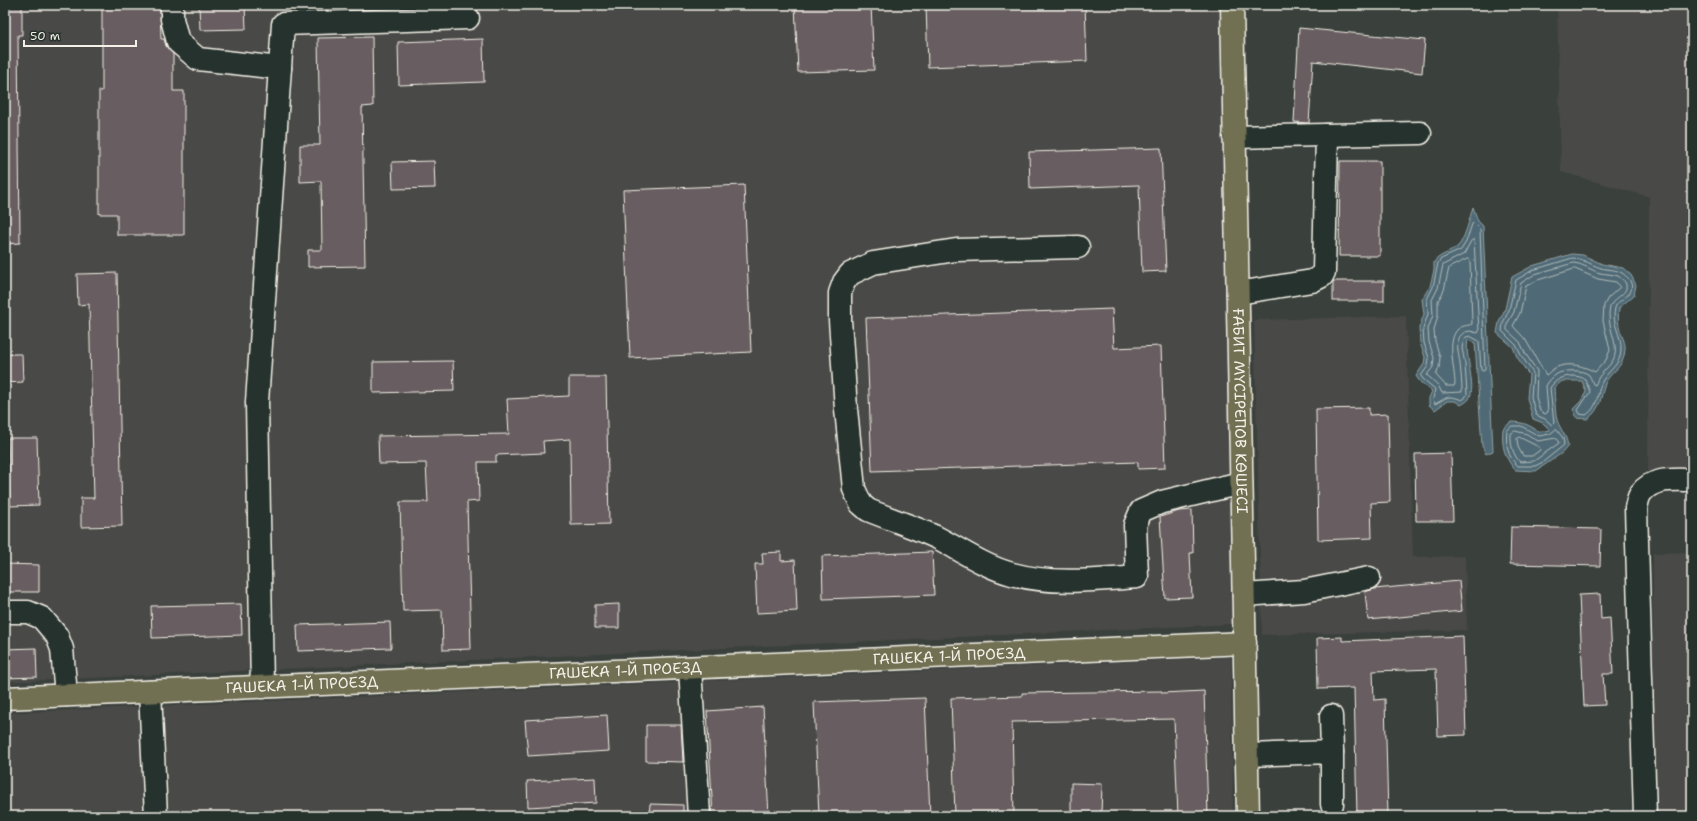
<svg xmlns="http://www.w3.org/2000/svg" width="1697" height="821" viewBox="0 0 1697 821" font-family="'Shantell Sans',sans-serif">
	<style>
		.built { fill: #484947 }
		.water { fill: #506b76; stroke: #92a1a4 }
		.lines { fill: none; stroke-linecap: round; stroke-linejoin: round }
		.shore { stroke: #b2bbba; stroke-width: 1 }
		.building { fill: #685d60; stroke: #f4f1e8 }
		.minor-casing { stroke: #f4f1e8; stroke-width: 25 }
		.major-casing { stroke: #f4f1e8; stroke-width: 25 }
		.minor { stroke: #26332d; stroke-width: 22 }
		.major { stroke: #716f52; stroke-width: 22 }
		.labels { text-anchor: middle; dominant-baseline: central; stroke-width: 3.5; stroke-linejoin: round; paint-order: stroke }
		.street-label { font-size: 15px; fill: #f4f1e8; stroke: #26332d }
	</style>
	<rect width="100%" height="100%" fill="#3a403c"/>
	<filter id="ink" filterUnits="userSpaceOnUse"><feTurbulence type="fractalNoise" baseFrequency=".025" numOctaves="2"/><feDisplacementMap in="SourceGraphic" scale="8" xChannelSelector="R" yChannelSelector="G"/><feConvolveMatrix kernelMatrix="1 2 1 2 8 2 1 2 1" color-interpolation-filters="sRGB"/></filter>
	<g filter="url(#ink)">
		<g class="built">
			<polygon points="5,5 1220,5 1235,624 5,682"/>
			<polygon points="1557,5 1692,5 1692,471 1648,472 1649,197 1561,172"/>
			<polygon points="1406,316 1413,557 1465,556 1467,630 1262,635 1254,320"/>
			<polygon points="1692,552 1692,816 1653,816 1653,553"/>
			<polygon points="1231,657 1233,816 5,816 5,713"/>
		</g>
		<g class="water">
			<path d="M1473 207 1478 221 1483 226 1493 451 1486 454 1482 446 1475 343 1468 340C1464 355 1477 387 1469 399 1467 402 1464 403 1461 405L1455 401H1447L1435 410 1429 405V398L1432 391 1420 382 1416 376 1424 364 1425 357 1420 343 1419 328 1424 314 1422 299 1430 286 1434 270V262C1440 254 1450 253 1457 247 1465 241 1470 216 1473 207Z"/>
			<path d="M1572 254 1583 255 1602 264 1623 268 1631 275 1636 285 1634 295 1619 308C1618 316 1618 323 1620 330 1622 337 1626 343 1625 350 1624 369 1610 371 1605 384 1600 399 1601 408 1588 419L1577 418 1573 409 1581 401 1586 392 1582 381H1562L1554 388C1555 396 1555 413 1557 420 1561 431 1566 434 1568 446L1562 453 1536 471 1515 470C1505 458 1501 446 1503 429L1511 422C1523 422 1530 425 1539 432L1550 430 1543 423 1533 419 1527 398 1529 375 1517 357 1513 347 1497 333 1499 322 1505 309 1512 277 1532 266Z"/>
		</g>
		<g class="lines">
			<g class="shore">
				<path d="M1474 223 1480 229 1485 370 1483 371 1481 370 1479 341 1470 336 1466 337 1464 339 1462 348 1465 364 1467 394 1465 398 1462 400C1447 394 1447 398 1435 404L1433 399 1435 389 1423 379 1421 376 1428 366 1429 358 1424 343 1423 329 1428 314 1427 299 1433 287 1438 263 1441 259 1461 250 1466 242 1472 224Z"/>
				<path d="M1474 240 1479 332 1477 333 1470 331 1465 332C1453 339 1459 353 1460 364 1461 373 1462 383 1462 392L1442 393 1438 385 1427 375 1433 367 1434 358 1429 342 1428 329 1433 315 1432 300 1438 288 1443 265 1464 254 1471 241Z"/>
				<path d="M1573 258C1584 259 1591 265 1601 268 1608 270 1616 269 1622 273 1624 274 1627 277 1629 279 1639 296 1618 297 1615 308 1611 324 1622 335 1621 350 1621 364 1609 370 1603 380 1596 392 1600 406 1586 415L1580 414 1578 410 1590 392 1585 379C1573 373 1557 376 1550 388L1554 423 1552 425 1545 419 1536 415 1531 397 1533 373 1521 355 1516 345 1502 331 1503 323 1509 310 1516 280 1533 270Z"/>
				<path d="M1468 259 1470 261 1472 324C1468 326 1463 325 1458 329 1446 340 1455 369 1455 384L1454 386H1446L1436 375 1439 368 1440 357 1435 341 1434 330 1438 315V301L1444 290 1449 268Z"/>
				<path d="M1574 263C1583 264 1591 270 1600 273 1606 274 1612 274 1618 276 1621 278 1623 280 1625 282 1631 294 1613 297 1610 307 1605 326 1620 343 1614 358 1611 365 1604 370 1599 377 1597 380 1597 382 1595 385L1593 384C1592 381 1591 378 1589 375 1583 369 1563 370 1557 374 1552 377 1548 382 1546 386L1548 412 1545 414 1540 411 1536 397 1537 371 1525 353 1520 342 1507 330V324L1514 312 1521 283 1535 274Z"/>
				<path d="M1575 269 1598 279 1616 282 1620 286 1619 288 1608 298 1604 305 1603 321 1610 350 1606 360 1595 372C1584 366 1570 362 1557 367 1552 369 1549 373 1546 375L1525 339 1513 326 1520 313 1526 286 1538 280Z"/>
				<path d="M1512 426H1521L1539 436 1550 434 1556 429 1563 438 1564 445 1543 462 1535 466H1518C1508 457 1505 445 1507 431Z"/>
				<path d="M1515 431 1527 434 1538 441 1556 438 1559 443 1534 461 1520 462C1513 455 1510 444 1511 434Z"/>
				<polygon points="1519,437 1539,447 1540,450 1532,456 1523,456 1518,447 1517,439"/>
			</g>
		</g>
		<g class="building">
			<polygon points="5,5 22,5 22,35 18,35 20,243 5,244"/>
			<polygon points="102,5 160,5 161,39 164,39 166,46 173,54 173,91 184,91 184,235 117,235 117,214 99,214 99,91 102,91"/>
			<polygon points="199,5 245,5 246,29 200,30"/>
			<polygon points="795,5 871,5 874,70 798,72"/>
			<polygon points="926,5 1085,5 1087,61 928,67"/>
			<polygon points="1299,28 1425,40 1422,73 1313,61 1309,123 1294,122"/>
			<polygon points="372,37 373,106 362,107 365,266 308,267 308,250 322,250 321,181 300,182 300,145 320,145 318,38"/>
			<polygon points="483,39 484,82 399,85 398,42"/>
			<polygon points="1161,148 1166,271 1142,272 1139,185 1030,189 1029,152"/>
			<polygon points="434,161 435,188 393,189 392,162"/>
			<polygon points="1340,161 1380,161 1380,256 1339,256"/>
			<polygon points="744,185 751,352 630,358 623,190"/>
			<polygon points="117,273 122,526 81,527 81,498 94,498 89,304 78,305 77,274"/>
			<rect x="1333" y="281" width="51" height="20"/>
			<polygon points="1112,309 1114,348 1161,346 1165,468 1138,469 1138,462 872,471 866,318"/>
			<polygon points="5,354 22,354 23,382 5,383"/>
			<polygon points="453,361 454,391 373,393 373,362"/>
			<polygon points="569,377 606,377 609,524 571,525 570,439 543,441 544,453 496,455 496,462 478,462 479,501 467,502 471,649 443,650 442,610 403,611 400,502 428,502 426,463 379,464 378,436 509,434 507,399 569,396"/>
			<polygon points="1369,408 1369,415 1388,414 1390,502 1371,503 1372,538 1318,540 1316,409"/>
			<polygon points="8,438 37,438 39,505 10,506"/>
			<polygon points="1451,453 1453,521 1416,521 1415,454"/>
			<polygon points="1192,510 1193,553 1190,553 1192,597 1165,598 1160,517 1179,511"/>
			<polygon points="1511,527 1601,529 1600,566 1510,564"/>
			<polygon points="781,552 781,561 795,560 797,611 757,613 755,564 763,564 762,553"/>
			<polygon points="932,552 934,595 823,599 822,556"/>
			<polygon points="5,564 39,565 39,592 5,592"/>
			<polygon points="1459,581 1462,611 1368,620 1365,592 1374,589"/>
			<polygon points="1600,594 1601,619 1610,618 1613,674 1603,674 1605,705 1584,706 1579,595"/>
			<polygon points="241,604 242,635 152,638 151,606"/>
			<polygon points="619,604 619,628 595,628 595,605"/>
			<polygon points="390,622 391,648 298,651 297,625"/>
			<polygon points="1463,636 1466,735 1438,736 1436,669 1373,671 1374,700 1385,699 1388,816 1357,816 1354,688 1318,689 1317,638 1342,637 1342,641"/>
			<polygon points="36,648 37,677 5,678 5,649"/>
			<polygon points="1162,691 1162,693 1204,691 1208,816 1178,816 1174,719 1012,722 1014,816 955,816 951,698 1022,696 1022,693"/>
			<polygon points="925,698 930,816 819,816 814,702"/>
			<polygon points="763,707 769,816 713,816 707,711"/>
			<polygon points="607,715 609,751 528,756 525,720"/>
			<polygon points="646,725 681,725 683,762 646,761"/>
			<polygon points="595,778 596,803 528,807 527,781"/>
			<polygon points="1071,783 1102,784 1101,816 1071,816"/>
			<polygon points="650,804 683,805 683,816 649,816"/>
		</g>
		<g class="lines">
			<defs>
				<g id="minor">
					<polyline points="172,5 172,19 178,42 198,59 280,68"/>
					<polyline points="1234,137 1420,133"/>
					<path d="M1078 247 956 250 873 263 850 274 844 282 840 293V320L846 409 854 489 861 504 868 510C890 519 914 527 936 537 961 550 985 567 1012 574 1052 585 1097 580 1137 577L1135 525 1141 511 1162 502 1241 483"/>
					<polyline points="1238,293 1312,281 1322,276 1324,272 1327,135"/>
					<polyline points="1244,595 1304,591 1369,578"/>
					<polyline points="5,612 28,612 42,618 57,636 62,649 66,695"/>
					<polyline points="690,668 699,816"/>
					<polyline points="262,687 257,402 283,24 468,18"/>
					<polyline points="150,692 156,816"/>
					<polyline points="1331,716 1332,752"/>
					<polyline points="1247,755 1332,752 1332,804"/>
					<path d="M1645 816 1636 508C1637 504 1638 497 1641 493 1653 477 1674 480 1692 480"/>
				</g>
				<g id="major">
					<path id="s1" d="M1232 5 1248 816"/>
					<path id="s2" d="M5 698 1245 643"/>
				</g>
			</defs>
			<use href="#minor" class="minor-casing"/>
			<use href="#major" class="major-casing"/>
			<use href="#minor" class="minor"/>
			<use href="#major" class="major"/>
		</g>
	</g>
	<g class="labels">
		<g class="street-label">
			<text stroke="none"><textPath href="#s1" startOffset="406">ҒАБИТ МҮСІРЕПОВ КӨШЕСІ</textPath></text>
			<text stroke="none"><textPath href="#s2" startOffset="945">ГАШЕКА 1-Й ПРОЕЗД</textPath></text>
			<text stroke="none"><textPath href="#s2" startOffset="621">ГАШЕКА 1-Й ПРОЕЗД</textPath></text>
			<text stroke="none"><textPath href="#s2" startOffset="297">ГАШЕКА 1-Й ПРОЕЗД</textPath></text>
		</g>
	</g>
	<rect width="1697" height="821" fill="none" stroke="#26332d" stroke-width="20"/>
	<rect x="10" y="10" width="1677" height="801" fill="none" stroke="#f4f1e8" stroke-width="1.5" filter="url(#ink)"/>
	<path d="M24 40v6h112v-6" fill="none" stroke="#f4f1e8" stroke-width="2"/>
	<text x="30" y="40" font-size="12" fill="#f4f1e8" stroke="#26332d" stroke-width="3" paint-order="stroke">50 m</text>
</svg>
